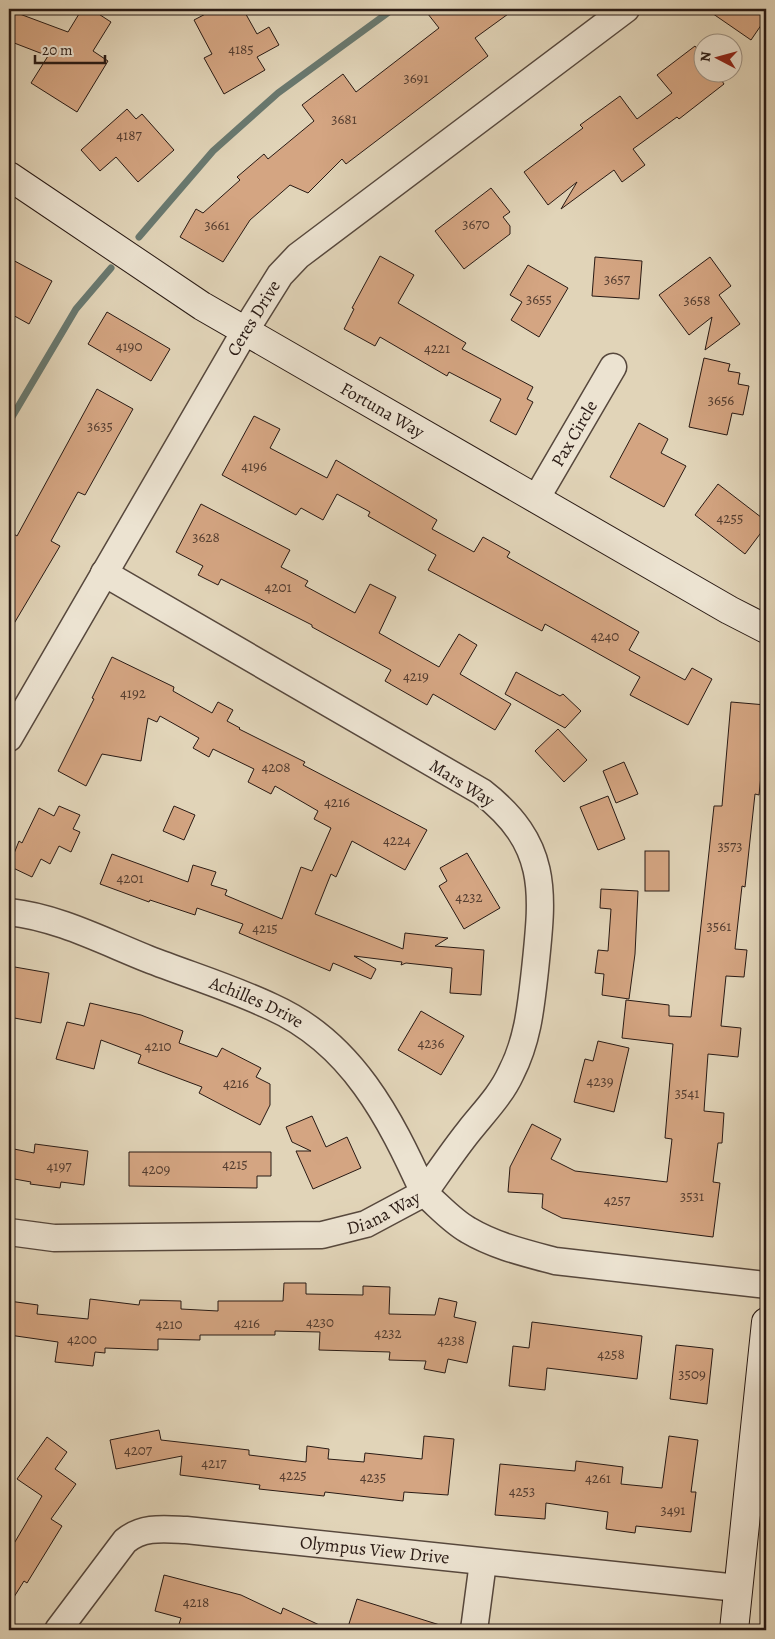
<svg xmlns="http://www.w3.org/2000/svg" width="775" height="1639" viewBox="0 0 775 1639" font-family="Alegreya,serif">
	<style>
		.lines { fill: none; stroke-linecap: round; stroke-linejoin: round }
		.stream { stroke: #697970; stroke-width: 7 }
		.building { fill: #d4a582; stroke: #291a14 }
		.street-casing { stroke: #57483d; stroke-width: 29 }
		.secondary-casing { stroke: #291a14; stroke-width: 30 }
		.street { stroke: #ece3d1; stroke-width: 26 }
		.secondary { stroke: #ece3d1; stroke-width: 28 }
		.labels { text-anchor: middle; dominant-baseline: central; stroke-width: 4.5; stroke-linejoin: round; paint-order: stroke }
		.number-label { font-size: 15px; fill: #543d30 }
		.street-label { font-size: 18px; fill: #291a14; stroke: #ece3d1 }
	</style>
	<rect width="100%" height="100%" fill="#e1d4b8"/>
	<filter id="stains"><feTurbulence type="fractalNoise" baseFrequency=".004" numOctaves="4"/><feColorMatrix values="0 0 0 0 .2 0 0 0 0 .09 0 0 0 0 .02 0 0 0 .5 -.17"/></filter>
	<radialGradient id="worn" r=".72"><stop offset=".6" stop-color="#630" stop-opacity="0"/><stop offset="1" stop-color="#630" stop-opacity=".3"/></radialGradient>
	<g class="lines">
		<g class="stream">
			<polyline points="139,237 213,151 278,93 393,9"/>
			<polyline points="9,422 76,309 111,268"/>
		</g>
	</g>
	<g class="building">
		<polygon points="82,9 91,9 111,22 93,51 108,61 77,112 31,83 48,56 9,41 9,10 68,32"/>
		<polygon points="215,9 243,9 257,34 269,27 279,45 257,57 265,70 224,94 204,58 212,54 194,20"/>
		<polygon points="424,9 515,9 475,38 488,56 346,164 342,159 308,193 290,185 250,220 223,262 180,237 196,209 203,213 240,180 237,177 264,154 268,159 314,121 302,105 343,74 356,92 439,28"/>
		<polygon points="706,9 766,9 766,18 751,40"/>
		<polygon points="695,46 702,55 702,72 716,72 724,84 679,119 677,117 633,149 645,165 622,182 614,170 561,209 577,182 548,205 524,172 583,128 580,125 620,96 637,119 672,93 657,75"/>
		<polygon points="127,109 136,119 142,114 174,150 138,182 116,157 100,171 81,150"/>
		<polygon points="491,188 510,212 503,217 510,226 510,234 464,269 435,231"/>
		<polygon points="380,256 414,275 398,303 466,343 462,349 533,387 527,399 533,402 516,435 490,421 501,399 449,372 447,376 380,337 375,346 344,329 354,309 352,308"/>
		<polygon points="595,257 642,261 639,299 592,296"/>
		<polygon points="710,257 731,286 719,295 740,324 705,350 712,317 689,335 659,295"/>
		<polygon points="9,258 52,281 29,324 9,313"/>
		<polygon points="528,265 568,288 539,337 511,320 522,302 510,295"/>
		<polygon points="107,312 170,349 151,381 88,344"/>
		<polygon points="704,358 730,364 728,371 740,373 738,384 749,386 743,415 732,413 727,435 689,427"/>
		<polygon points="97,389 133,409 85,495 78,492 51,541 60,546 9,632 9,531 17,536"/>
		<polygon points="254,416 280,429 270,448 327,478 336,460 437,520 432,529 474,552 483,537 510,552 507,557 639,632 629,650 685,680 692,668 712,679 688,725 630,695 640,677 545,624 542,631 428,570 436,555 368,516 370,512 337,494 323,520 301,508 296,515 222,475"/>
		<polygon points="639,423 668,439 661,453 686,466 664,507 610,477"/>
		<polygon points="718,484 766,521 766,526 745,554 695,515"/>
		<polygon points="201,504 290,550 281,567 308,581 305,586 355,613 370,584 396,597 379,633 439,667 459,634 477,645 460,674 511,704 495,730 433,694 427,705 385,681 391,670 312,627 312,625 221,579 218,585 198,575 203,566 176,552"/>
		<polygon points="112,657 174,687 173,691 212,713 218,702 233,710 227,721 240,728 239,729 305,762 303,765 427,830 405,870 352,841 336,877 331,874 315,914 403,949 405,933 448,938 435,946 484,950 481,995 450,993 452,968 406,963 401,965 402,962 354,956 376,969 371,979 333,963 330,971 239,933 243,924 197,908 195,915 150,900 149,902 100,884 112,854 188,882 193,865 216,872 211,885 227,890 225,895 282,919 301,867 312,871 331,828 314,819 318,811 275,786 271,794 248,782 254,769 213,749 209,757 193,748 199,738 160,716 157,722 148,718 141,761 102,754 86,786 58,771 94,699 92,698"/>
		<polygon points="516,672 560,696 563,694 581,711 565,728 505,694"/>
		<polygon points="731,702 766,705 766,729 759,795 755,794 745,887 742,886 735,949 747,950 744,977 726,976 721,1026 741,1028 738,1057 708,1054 704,1111 724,1113 722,1143 718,1143 713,1182 720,1183 713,1237 562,1218 542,1208 543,1194 508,1192 510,1167 532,1124 561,1139 551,1159 575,1171 667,1182 672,1139 665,1138 673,1044 622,1038 626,1000 669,1005 669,1016 691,1017 714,806 722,806"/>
		<polygon points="558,729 587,760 564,782 535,751"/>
		<polygon points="624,762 638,794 616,803 603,771"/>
		<polygon points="608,796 625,839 598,850 580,807"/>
		<polygon points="59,806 80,815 73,829 80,832 71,852 59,846 50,864 41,859 32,877 9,866 19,841 22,843 39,808 54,816"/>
		<polygon points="174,806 195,815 184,840 163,831"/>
		<rect x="645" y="851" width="24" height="40"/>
		<polygon points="467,853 500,908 464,929 439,886 447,881 440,868"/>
		<polygon points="601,889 638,891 635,954 629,999 602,995 604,974 595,973 598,950 608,951 611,909 600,908"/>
		<polygon points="9,966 49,973 41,1023 9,1017"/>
		<polygon points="90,1003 141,1015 183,1031 179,1043 217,1057 222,1048 261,1068 256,1077 270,1084 270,1105 260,1125 199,1093 202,1087 138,1063 141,1055 101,1040 94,1069 56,1059 67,1022 84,1026"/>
		<polygon points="421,1011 464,1036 441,1075 398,1050"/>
		<polygon points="598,1041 629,1048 614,1112 574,1102 585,1059 593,1061"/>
		<polygon points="312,1116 326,1147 347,1137 361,1168 313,1189 296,1151 311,1151 292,1142 286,1127"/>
		<polygon points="35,1144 88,1151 84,1185 61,1182 60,1188 30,1184 31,1182 9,1178 9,1148 34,1153"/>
		<polygon points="129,1152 271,1152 271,1176 257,1176 257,1188 129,1186"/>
		<polygon points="284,1283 306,1283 306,1294 363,1295 363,1286 390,1287 389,1314 435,1315 439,1298 457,1302 454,1317 476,1322 467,1363 448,1359 445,1373 424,1369 426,1361 389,1360 390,1352 319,1350 320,1332 275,1331 275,1335 200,1335 200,1340 158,1339 158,1350 105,1348 105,1353 95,1352 93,1366 55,1362 58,1342 9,1335 9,1301 38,1305 37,1314 88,1319 90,1299 139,1305 140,1300 181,1301 181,1309 218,1311 218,1301 283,1301"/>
		<polygon points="532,1322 642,1336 637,1379 547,1368 545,1390 509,1386 513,1346 529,1348"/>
		<polygon points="676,1345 713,1349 707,1404 670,1399"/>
		<polygon points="159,1430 161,1440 249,1450 249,1455 306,1462 307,1446 329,1449 328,1459 364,1462 365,1453 422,1459 424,1436 454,1439 448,1495 404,1492 403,1501 325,1492 324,1496 259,1489 260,1485 180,1475 182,1456 116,1469 110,1440"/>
		<polygon points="669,1436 698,1440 691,1492 696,1492 691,1532 636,1526 635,1533 606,1529 608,1512 546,1503 545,1519 495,1515 500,1464 575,1471 576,1461 623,1467 621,1484 662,1488"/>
		<polygon points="47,1437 67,1452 55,1469 76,1484 51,1519 62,1526 27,1583 24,1581 9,1605 9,1552 42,1496 17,1479"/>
		<polygon points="164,1575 241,1595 281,1614 283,1608 330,1630 193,1630 178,1627 181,1618 155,1611"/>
		<polygon points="357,1599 443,1626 442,1630 347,1630"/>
	</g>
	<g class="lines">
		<defs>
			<g id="street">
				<path id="s1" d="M536 499 613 367"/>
				<path id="s2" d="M9 738 245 331 280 275 298 256 626 9"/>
				<path id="s3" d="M9 912C57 917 103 941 148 959 189 975 232 988 272 1007 352 1043 390 1118 424 1193 439 1172 453 1151 469 1131 484 1112 501 1095 511 1073 528 1040 531 1006 535 970 543 893 550 845 482 792L104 573"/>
				<path id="s4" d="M9 1232 54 1238 322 1235 366 1224 424 1193C438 1205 452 1221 468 1230 495 1246 525 1253 555 1261L766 1285"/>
				<path id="s5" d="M58 1630 125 1541C143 1526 164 1529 186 1530L738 1588"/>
				<polyline points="474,1630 483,1562"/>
			</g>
			<g id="secondary">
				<path id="s6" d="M9 176 202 306 729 610 766 629"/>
				<polyline points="734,1630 766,1322"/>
			</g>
		</defs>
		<use href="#street" class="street-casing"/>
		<use href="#secondary" class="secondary-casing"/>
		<use href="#street" class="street"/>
		<use href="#secondary" class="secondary"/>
	</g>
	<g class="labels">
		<g class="number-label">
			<text x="241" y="49">4185</text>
			<text x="416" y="78">3691</text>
			<text x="344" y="119">3681</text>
			<text x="129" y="135">4187</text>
			<text x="476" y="224">3670</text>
			<text x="217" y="225">3661</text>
			<text x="617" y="279">3657</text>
			<text x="539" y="299">3655</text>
			<text x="697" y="300">3658</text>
			<text x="129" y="346">4190</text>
			<text x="437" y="348">4221</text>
			<text x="721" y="400">3656</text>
			<text x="100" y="426">3635</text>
			<text x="254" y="466">4196</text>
			<text x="730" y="518">4255</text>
			<text x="206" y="537">3628</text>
			<text x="278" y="587">4201</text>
			<text x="605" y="636">4240</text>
			<text x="416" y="676">4219</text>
			<text x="133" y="693">4192</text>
			<text x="276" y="767">4208</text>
			<text x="337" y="802">4216</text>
			<text x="397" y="840">4224</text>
			<text x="730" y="846">3573</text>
			<text x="130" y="878">4201</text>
			<text x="469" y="897">4232</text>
			<text x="719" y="926">3561</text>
			<text x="265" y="928">4215</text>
			<text x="431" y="1043">4236</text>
			<text x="158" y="1046">4210</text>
			<text x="600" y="1081">4239</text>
			<text x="236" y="1083">4216</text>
			<text x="687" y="1093">3541</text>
			<text x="235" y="1164">4215</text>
			<text x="59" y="1166">4197</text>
			<text x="156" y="1169">4209</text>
			<text x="692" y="1196">3531</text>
			<text x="617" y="1200">4257</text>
			<text x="320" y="1322">4230</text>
			<text x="247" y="1323">4216</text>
			<text x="169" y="1324">4210</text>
			<text x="388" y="1333">4232</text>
			<text x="82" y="1339">4200</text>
			<text x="451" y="1340">4238</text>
			<text x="611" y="1354">4258</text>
			<text x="692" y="1374">3509</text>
			<text x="138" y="1450">4207</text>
			<text x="214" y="1463">4217</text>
			<text x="293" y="1475">4225</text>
			<text x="373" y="1477">4235</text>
			<text x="598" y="1478">4261</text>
			<text x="522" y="1491">4253</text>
			<text x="673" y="1510">3491</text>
			<text x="196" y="1602">4218</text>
		</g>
		<g class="street-label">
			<text stroke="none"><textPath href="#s2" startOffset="486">Ceres Drive</textPath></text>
			<text stroke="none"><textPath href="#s6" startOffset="441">Fortuna Way</textPath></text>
			<text stroke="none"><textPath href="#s1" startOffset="76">Pax Circle</textPath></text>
			<text transform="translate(462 783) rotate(32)">Mars Way</text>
			<text stroke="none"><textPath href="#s3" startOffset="264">Achilles Drive</textPath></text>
			<text stroke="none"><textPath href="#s4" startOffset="379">Diana Way</textPath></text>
			<text stroke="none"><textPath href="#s5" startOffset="365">Olympus View Drive</textPath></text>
		</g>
	</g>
	<rect width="775" height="1639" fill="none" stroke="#e1d4b8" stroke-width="30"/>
	<rect x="10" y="10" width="755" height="1619" fill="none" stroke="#291a14" stroke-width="2.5"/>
	<rect x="15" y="15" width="745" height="1609" fill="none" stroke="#291a14"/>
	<g transform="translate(718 58) rotate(276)"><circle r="24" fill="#ece3d1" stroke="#9e9385"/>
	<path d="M0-4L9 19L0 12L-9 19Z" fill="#8f2418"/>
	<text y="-8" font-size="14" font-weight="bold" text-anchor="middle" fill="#291a14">N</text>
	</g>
	<path d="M35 55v8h70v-8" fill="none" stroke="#291a14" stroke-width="2.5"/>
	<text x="42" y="55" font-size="15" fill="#291a14" stroke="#ece3d1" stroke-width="4" paint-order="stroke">20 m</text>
	<rect width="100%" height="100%" filter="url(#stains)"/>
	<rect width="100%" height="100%" fill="url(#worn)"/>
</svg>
